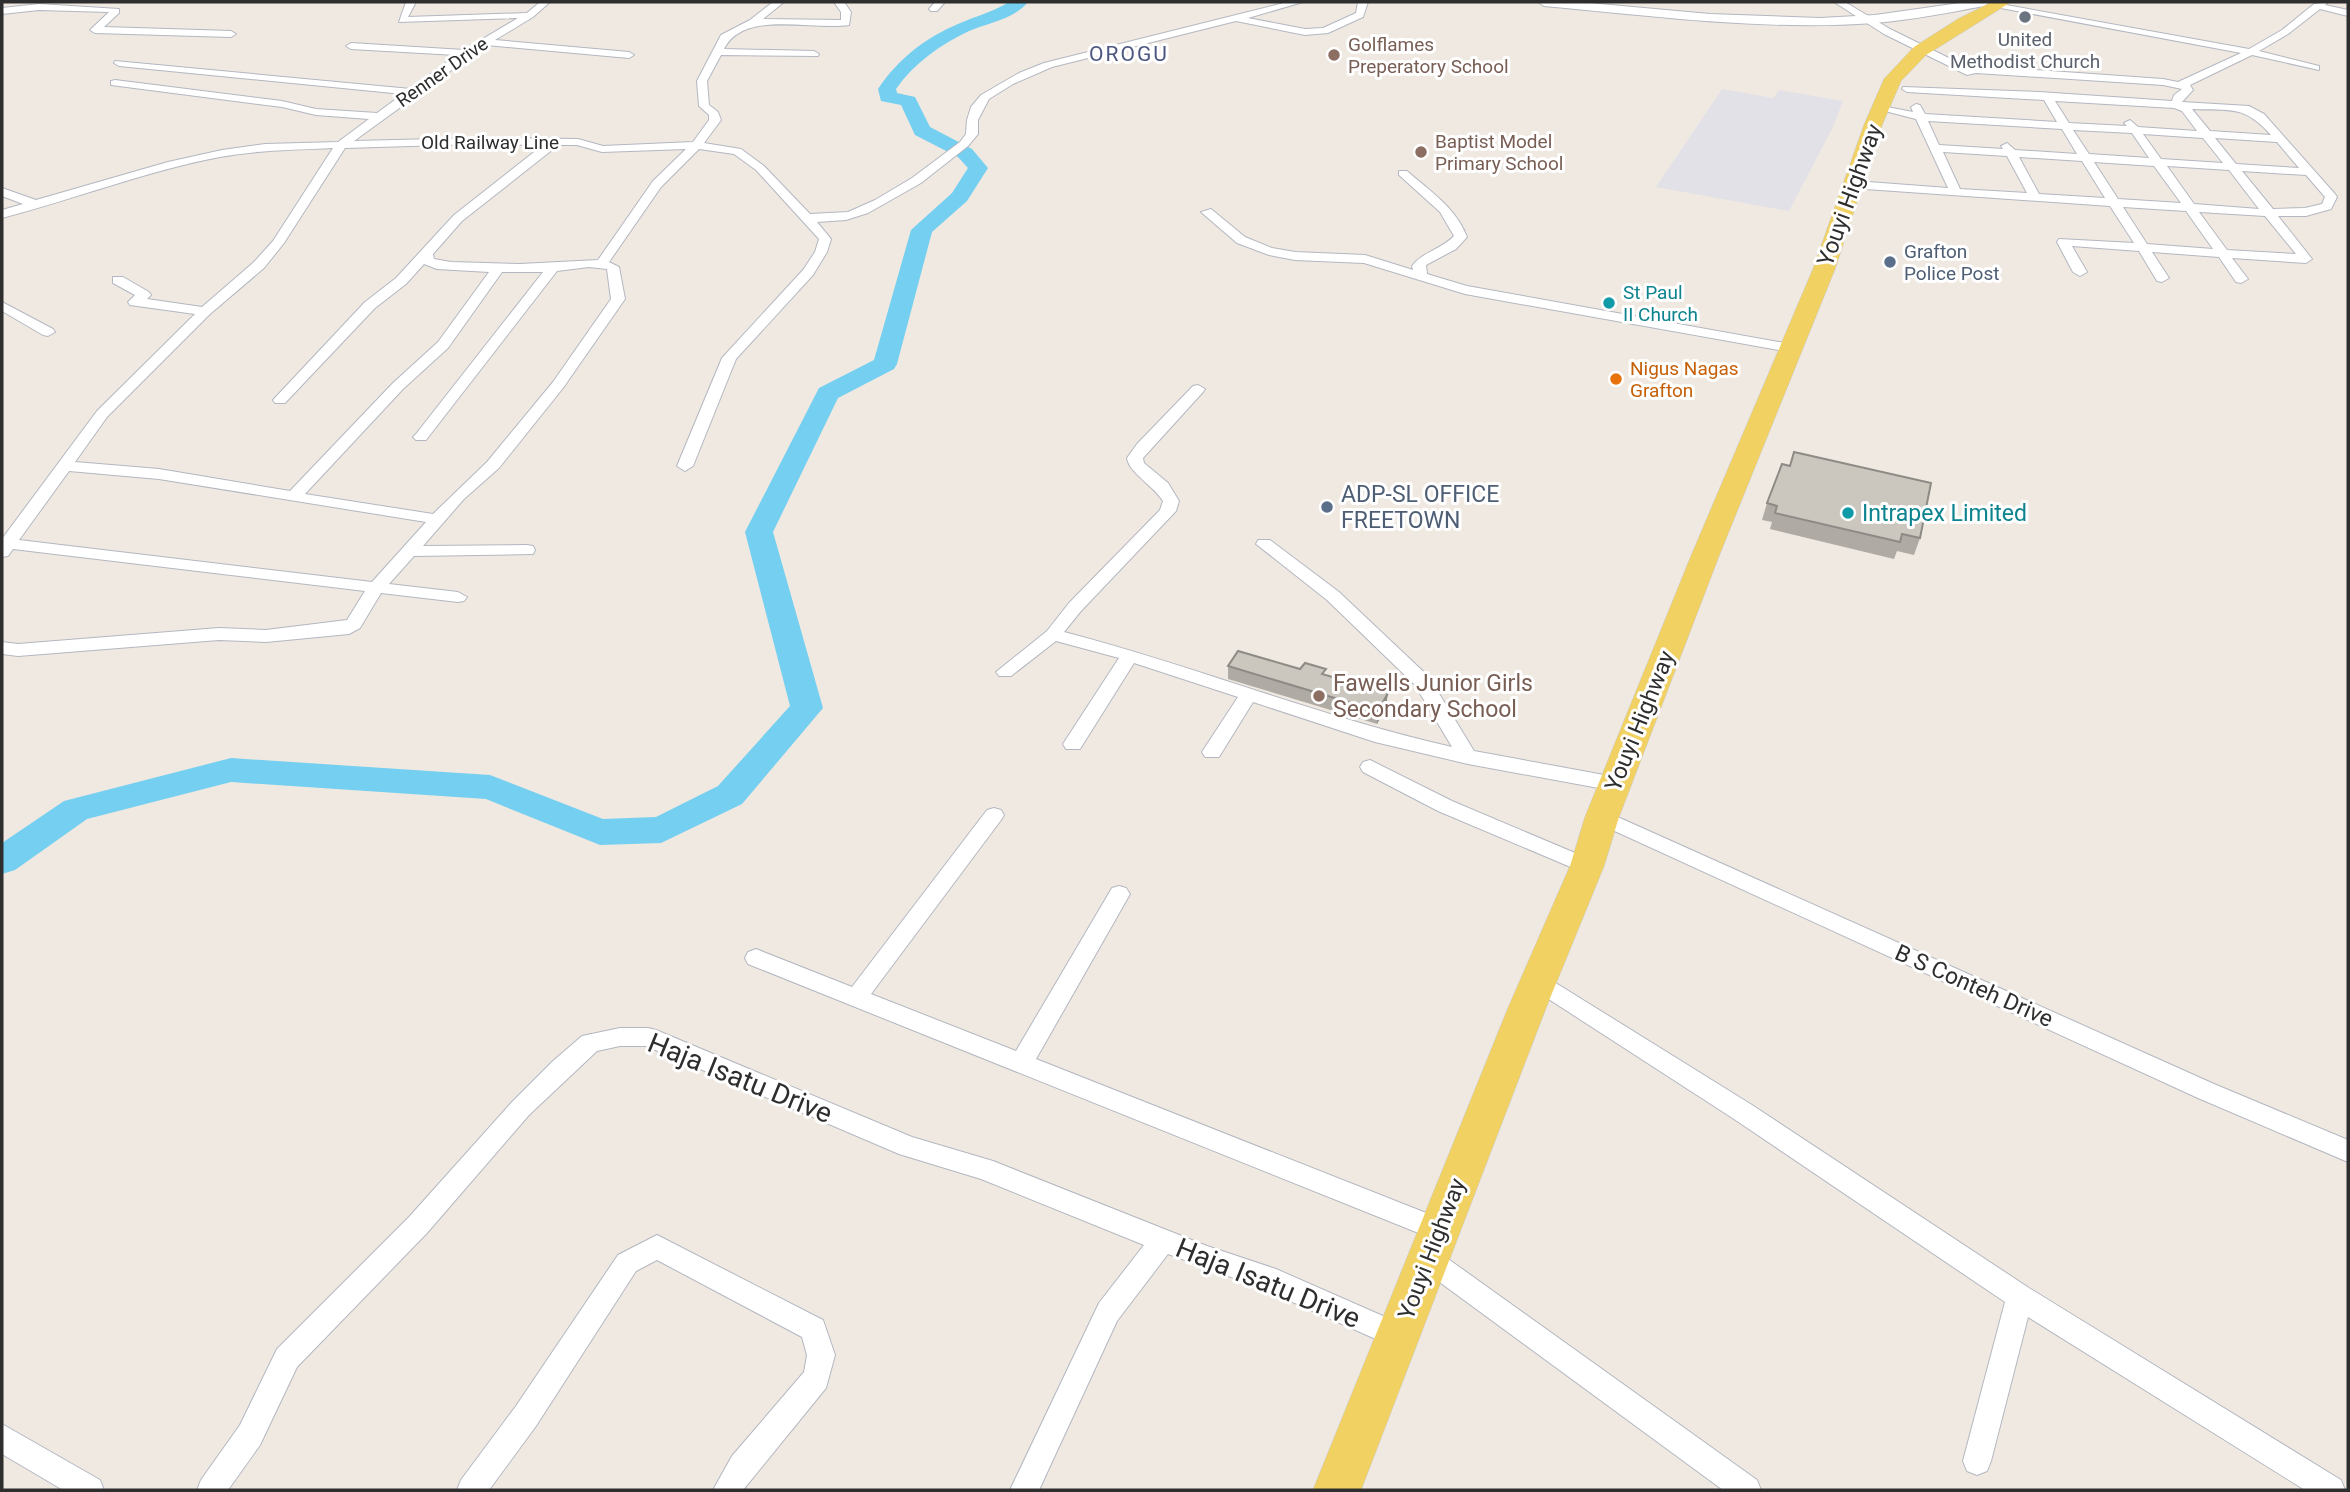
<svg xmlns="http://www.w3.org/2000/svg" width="2350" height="1492" viewBox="0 0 2350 1492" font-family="Roboto,sans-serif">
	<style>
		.industrial { fill: #e3e1e8 }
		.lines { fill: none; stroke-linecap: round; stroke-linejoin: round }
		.river { fill: #75cff0; fill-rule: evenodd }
		.minor-casing { stroke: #b4b7c1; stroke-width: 2 }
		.tertiary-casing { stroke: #b4b7c1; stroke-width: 2 }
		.primary-casing { stroke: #c9c9c9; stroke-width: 1 }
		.minor { fill: #fff; fill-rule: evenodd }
		.tertiary { fill: #fff; fill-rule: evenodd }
		.primary { fill: #f2d163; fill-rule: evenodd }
		.wall { fill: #afaba4 }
		.shaded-wall { fill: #8e8b86 }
		.building { fill: #cbc7bf; stroke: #8e8b86; stroke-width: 2 }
		.worship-dot { fill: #6b7280; stroke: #fff; stroke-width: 2.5 }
		.education-dot { fill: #8d6e63; stroke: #fff; stroke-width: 2.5 }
		.service-dot { fill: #5c6f8a; stroke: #fff; stroke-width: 2.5 }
		.culture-dot { fill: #0f9aa8; stroke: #fff; stroke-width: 2.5 }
		.food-dot { fill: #e8710a; stroke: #fff; stroke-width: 2.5 }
		.labels { text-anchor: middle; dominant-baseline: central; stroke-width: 6; stroke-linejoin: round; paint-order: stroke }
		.far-worship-label { font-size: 19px; fill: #5b616d; stroke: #fff }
		.far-education-label { font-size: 19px; fill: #785e54; stroke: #fff; text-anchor: start }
		.far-street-label { font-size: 19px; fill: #2e2e2e; stroke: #fff }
		.far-service-label { font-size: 19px; fill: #4e5e75; stroke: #fff; text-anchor: start }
		.far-culture-label { font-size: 19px; fill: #0d838f; stroke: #fff; text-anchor: start }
		.far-food-label { font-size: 19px; fill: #c56008; stroke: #fff; text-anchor: start }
		.far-neighbourhood-label { font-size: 21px; letter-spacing: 2px; fill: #4d5680; stroke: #fff }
		.street-label { font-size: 23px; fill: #2e2e2e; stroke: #fff }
		.service-label { font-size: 23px; fill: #4e5e75; stroke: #fff; text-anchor: start }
		.culture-label { font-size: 23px; fill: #0d838f; stroke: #fff; text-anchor: start }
		.education-label { font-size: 23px; fill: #785e54; stroke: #fff; text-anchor: start }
		.near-street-label { font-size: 28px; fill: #2e2e2e; stroke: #fff }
	</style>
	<rect width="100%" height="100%" fill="#efe9e1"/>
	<polygon class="industrial" points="1722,89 1773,98 1779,90 1843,101 1832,129 1789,211 1656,187"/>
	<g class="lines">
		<path class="river" d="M1009 2H1028C1014 19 988 23 969 31 941 44 914 63 896 89L897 93 915 97 930 127 972 149 988 168 967 201 932 232 897 364 894 369 838 398 773 532 823 708 742 804 661 843 600 845 486 799 231 782 87 819 15 870 2 874V843L64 801 231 758 490 775 603 819 656 817 718 786 790 706 745 532 819 388 874 360 911 230 952 193 968 168 958 157 915 135 901 105 881 101 878 89C898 59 925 38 958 24 976 16 993 12 1009 2Z"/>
		<defs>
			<g id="minor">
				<path d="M406 2H416L408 17 527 13 540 2H550L533 17 495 40 629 52 634 55 629 58 486 45 354 141 477 138 578 139 603 146 693 142 709 120V115L699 106 697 81 721 35 750 20 773 2H784L763 19 841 20V12L834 2H844L851 12 849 25C812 31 744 9 724 49L814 51 819 54 818 56 721 55 707 81 709 105 718 112 721 120 704 143 741 149 764 166 810 214 848 212 875 200 912 178 960 142 966 134 967 120 971 107 981 95 1019 73 1044 63 1288 2H1303L1248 18 1305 29 1323 28 1356 13 1358 2H1368L1363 17 1328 33 1305 35 1236 21 1052 67 1013 84 989 99 978 120V134L968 146 921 183 868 213 846 220 817 222 831 239 827 252 813 275 736 359 693 466 685 471 677 466 722 358 803 270 815 252 819 239 756 170 734 154 699 149 661 187 609 262 619 267 625 299 563 388 499 468 464 499 423 546 527 545 533 546 535 550 533 554 414 556 389 584 458 592 467 597 464 601 458 602 381 593 360 628 349 634 266 642 219 640 18 656 2 654V642L18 644 219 628 266 630 347 620 365 591 13 549 8 556 2 557V539L97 411 195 314 130 305 128 302 135 295 113 283V277H123L149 292 151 295 147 299 202 307 254 262 273 241 333 148C295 150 258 150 220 157 146 171 75 199 2 218V210L23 204 2 196V188L36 200 168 162 222 150 265 144 338 142 369 119 316 115 282 107 111 85V81L115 80 282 101 316 109 377 113 403 94 119 66 114 63 115 61 411 89 456 55 351 49 346 46 351 43 464 50 518 18 399 22ZM477 144 543 145 454 215 396 278 365 302 273 400 275 403H285L375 308 406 284 424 264 437 269 489 272 438 342 393 383 290 491 159 469 75 462 107 417 210 314 264 268 284 243 345 148ZM555 145H577L602 152 686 149 653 181 598 260 520 264 451 262 434 259 433 254 462 221 552 150ZM589 267 607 269 611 299 553 382 487 462 433 514 305 494 403 389 448 348 502 272H543L416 434 413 437 416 440H426L557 271ZM69 471 159 479 426 522 372 582 19 540Z"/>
				<polygon points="935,2 945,2 937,11 931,11 929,9"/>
				<path d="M1834 2H1845L1890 29 1963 65 2163 79 2178 82 2241 53 1990 6 1995 3 2249 49 2282 30 2314 4 2328 2 2325 5 2348 10V16L2320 9 2288 34 2259 51 2319 66V70L2252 55 2190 85 2193 90 2182 102 2249 106 2264 114 2335 194 2337 197 2331 209 2306 216H2278L2312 259 2306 263 2232 258 2248 279 2241 283 2236 282 2219 257 2152 252 2169 278 2162 282 2157 281 2139 251 2072 246 2087 272 2080 276 2073 272 2057 242 2059 239 2134 243 2110 206 1851 188 1849 185 1855 181 1948 188 1916 119 1877 109V105L1913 112 1911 107 1916 104 1920 105 1925 114 2057 122 2044 100 1907 92 1902 89 1903 87 2039 92 2172 101 2174 95 2182 89 2163 85 1976 73 1967 75 1884 34ZM2055 101 2174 108 2182 111 2197 131 2138 127 2130 120 2124 123 2127 126 2069 123ZM2192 109C2231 111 2243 104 2271 135L2210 131ZM1928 121 2062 129 2077 154 2015 150 2007 143 2001 146 2003 149 1939 145ZM2073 130 2132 133 2149 158 2089 154ZM2143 134 2203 138 2223 163 2161 159ZM2215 138 2277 142 2299 168 2236 164ZM1943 152 2007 156 2027 193 1960 189ZM2019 157 2082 161 2105 198 2039 194ZM2094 162 2154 166 2181 203 2118 199ZM2167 166 2229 170 2259 209 2194 204ZM2242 171 2306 175 2325 197 2322 204 2305 208 2273 209ZM2123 207 2186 211 2213 249 2147 244ZM2199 212 2265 216 2296 254 2227 250Z"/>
				<polygon points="39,4 119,9 119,13 104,27 231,31 236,34 231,37 95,33 90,30 109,12 39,10 2,14 2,8"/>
				<path d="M1399 171H1407C1430 191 1456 208 1467 237L1456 249 1426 265 1427 274 1467 286 1790 344 1797 348 1790 352 1465 294 1364 263 1295 260 1269 255 1237 243 1201 212 1211 209 1245 237 1272 248 1295 252 1365 255 1413 270 1412 266C1422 252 1442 249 1454 236L1440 212 1399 175Z"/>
				<polygon points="2,302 53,329 55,332 48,336 43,335 2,311"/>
				<path d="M1198 385 1205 389 1203 392 1143 458 1144 463 1168 483 1179 501 1176 511 1081 611 1064 632C1195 666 1320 717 1452 747L1415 685 1327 600 1256 544 1258 540H1270L1339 592 1429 677 1474 751 1615 777 1622 779 1625 784 1622 789 1615 791 1468 764 1375 742 1253 702 1219 757H1205L1202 752 1238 697 1134 663 1080 749H1066L1063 744 1119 658 1056 641 1011 676H999L996 672 1047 631 1069 603 1160 510 1163 501C1154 486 1129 473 1127 458L1137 444 1193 386Z"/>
				<polygon points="1370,760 1452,801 1594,861 1597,866 1594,871 1587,874 1580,871 1438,811 1363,772 1360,767 1363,762"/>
				<polygon points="994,808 1001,810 1004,815 1001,820 871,994 1016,1051 1112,888 1119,886 1126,888 1130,894 1036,1059 1449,1222 1453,1230 1449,1238 1440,1242 1431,1238 748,964 745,958 748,952 756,949 852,987 987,810"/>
				<polygon points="1602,810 2214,1084 2348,1140 2348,1162 2198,1098 1595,822 1592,817 1595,812"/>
				<polygon points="1538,972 1752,1105 2029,1288 2341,1480 2345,1490 2305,1490 2028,1317 1991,1461 1987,1471 1977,1475 1967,1471 1963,1461 2005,1302 1734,1119 1530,987 1527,981 1530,975"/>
				<polygon points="620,1028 648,1028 656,1030 912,1137 993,1161 1207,1246 1276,1269 1408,1327 1411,1336 1408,1345 1398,1349 1261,1288 1168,1254 1117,1321 1039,1490 1010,1490 1099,1303 1144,1245 981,1179 899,1154 646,1046 620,1046 597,1051 529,1115 427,1233 297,1367 260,1445 228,1490 197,1490 201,1480 240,1425 277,1349 409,1217 513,1101 553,1061 582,1036"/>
				<polygon points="657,1235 823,1320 835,1355 826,1388 743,1490 713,1490 732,1456 804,1372 807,1355 802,1337 657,1260 636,1271 536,1426 489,1490 457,1490 461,1480 516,1406 618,1255"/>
				<polygon points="1428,1247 1437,1251 1757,1480 1761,1490 1723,1490 1419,1267 1415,1259 1419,1251"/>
				<polygon points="2,1424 100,1480 104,1490 63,1490 2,1454"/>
			</g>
			<path id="tertiary" d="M1538 2H1578L1710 14 1820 18 1875 15 1967 2H1990L1984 6C1947 13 1911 20 1874 23 1764 31 1653 16 1544 6Z"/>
			<polygon id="primary" points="1992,2 2011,2 1926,55 1901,81 1882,125 1835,269 1719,556 1619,817 1604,866 1546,1008 1361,1490 1313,1490 1508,1008 1570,866 1585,817 1691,556 1813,269 1864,125 1884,79 1914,47 1958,19"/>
		</defs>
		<use href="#minor" class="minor-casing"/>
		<use href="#tertiary" class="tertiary-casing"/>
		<use href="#primary" class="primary-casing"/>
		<use href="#minor" class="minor"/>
		<use href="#tertiary" class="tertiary"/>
		<use href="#primary" class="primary"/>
	</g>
	<g class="wall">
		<polygon points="1790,466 1920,538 1914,555 1897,551 1894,559 1770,529 1772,522 1762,520 1767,503"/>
		<polygon points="1228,666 1325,675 1386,706 1377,724 1228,679"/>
	</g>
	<polygon class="shaded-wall" points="1388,693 1386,706 1377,724 1378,711"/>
	<g class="building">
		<polygon points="1794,452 1931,483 1920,538 1902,534 1900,542 1775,513 1777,506 1767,503 1782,464 1790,466"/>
		<polygon points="1238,651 1300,669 1305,663 1326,669 1322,674 1388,693 1378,711 1228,666"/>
	</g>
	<circle class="worship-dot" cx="2025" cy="17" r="7"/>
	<g class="education-dot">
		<circle cx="1334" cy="55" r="7"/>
		<circle cx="1421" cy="152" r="7"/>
		<circle cx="1319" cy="696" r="7"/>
	</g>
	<g class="service-dot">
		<circle cx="1890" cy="262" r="7"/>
		<circle cx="1327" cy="507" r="7"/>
	</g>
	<g class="culture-dot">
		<circle cx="1609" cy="303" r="7"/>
		<circle cx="1848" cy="513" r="7"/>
	</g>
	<circle class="food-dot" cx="1616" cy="379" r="7"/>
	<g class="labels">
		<g class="far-worship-label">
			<text x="2025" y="39">United<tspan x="2025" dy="22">Methodist Church</tspan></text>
		</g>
		<g class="far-education-label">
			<text x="1348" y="44">Golflames<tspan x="1348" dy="22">Preperatory School</tspan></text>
			<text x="1435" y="141">Baptist Model<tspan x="1435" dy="22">Primary School</tspan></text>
		</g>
		<g class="far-street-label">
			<text transform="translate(442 72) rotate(-35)">Renner Drive</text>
			<text x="490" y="142">Old Railway Line</text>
		</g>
		<g class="far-service-label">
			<text x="1904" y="251">Grafton<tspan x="1904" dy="22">Police Post</tspan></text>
		</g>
		<g class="far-culture-label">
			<text x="1623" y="292">St Paul<tspan x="1623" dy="22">II Church</tspan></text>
		</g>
		<g class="far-food-label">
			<text x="1630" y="368">Nigus Nagas<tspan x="1630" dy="22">Grafton</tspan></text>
		</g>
		<g class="far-neighbourhood-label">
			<text x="1129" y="54">OROGU</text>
		</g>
		<g class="street-label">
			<text transform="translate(1850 195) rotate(-70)">Youyi Highway</text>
			<text transform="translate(1640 721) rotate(-68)">Youyi Highway</text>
			<text transform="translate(1974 986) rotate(24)">B S Conteh Drive</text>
			<text transform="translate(1432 1249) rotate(-69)">Youyi Highway</text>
		</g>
		<g class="service-label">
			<text x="1341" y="494">ADP-SL OFFICE<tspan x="1341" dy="26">FREETOWN</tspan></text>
		</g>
		<g class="culture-label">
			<text x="1862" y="513">Intrapex Limited</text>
		</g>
		<g class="education-label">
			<text x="1333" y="683">Fawells Junior Girls<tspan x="1333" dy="26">Secondary School</tspan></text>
		</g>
		<g class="near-street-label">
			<text transform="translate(740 1078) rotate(22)">Haja Isatu Drive</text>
			<text transform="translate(1268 1283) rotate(22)">Haja Isatu Drive</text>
		</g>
	</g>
	<rect width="2350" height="1492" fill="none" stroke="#2e2e2e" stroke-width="7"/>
</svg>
